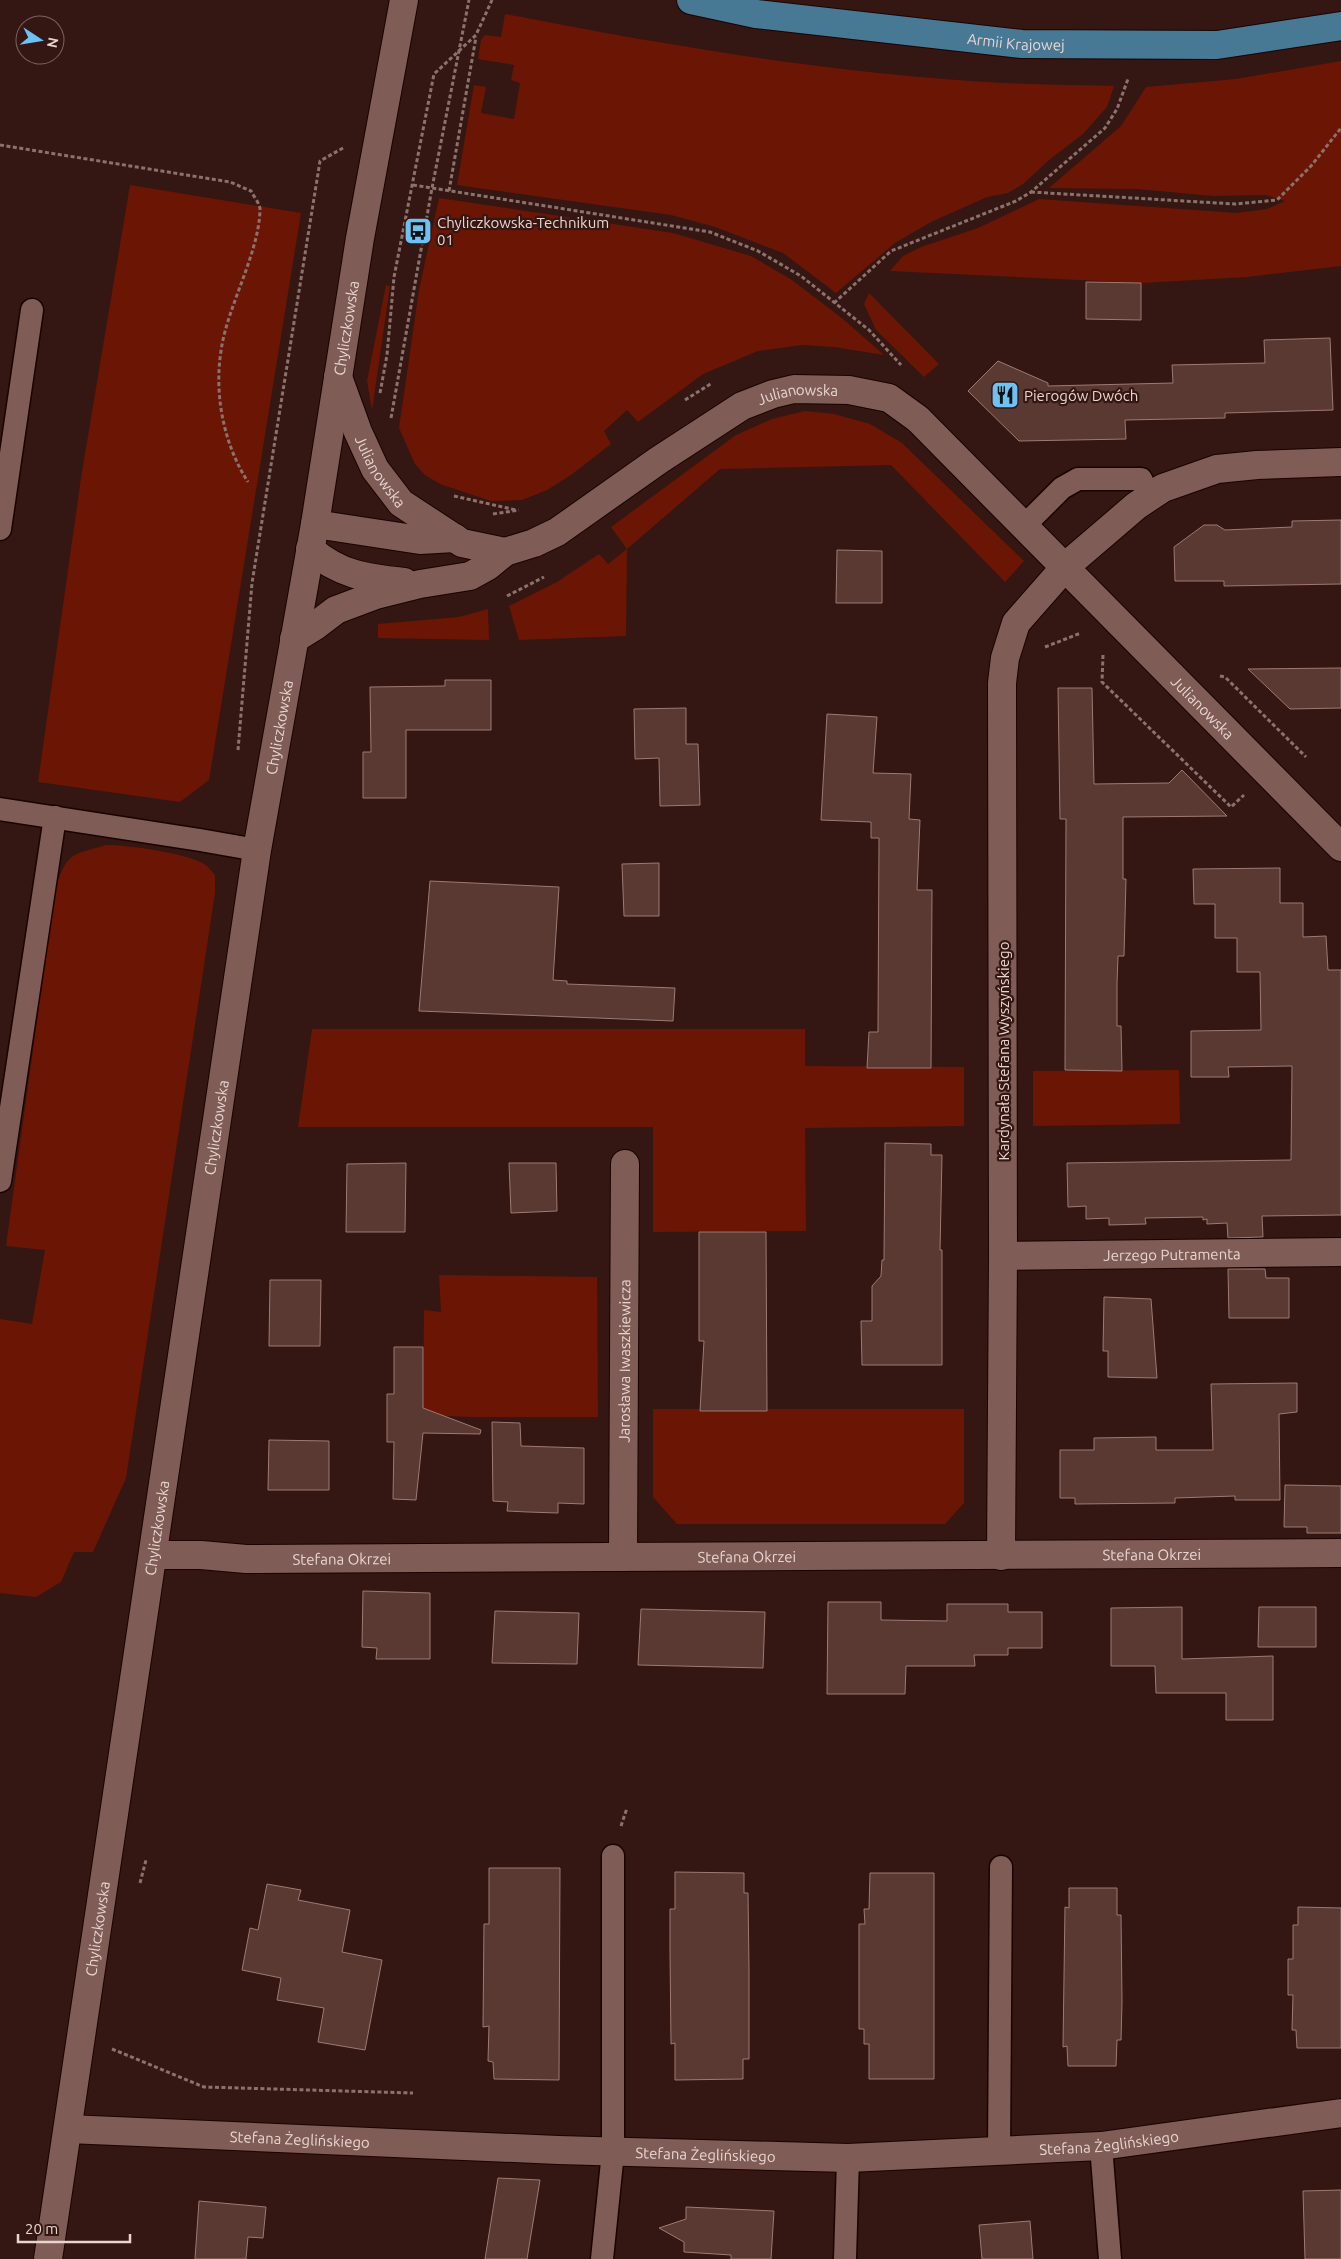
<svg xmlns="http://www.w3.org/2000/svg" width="1341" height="2259" viewBox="0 0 1341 2259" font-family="Ubuntu,sans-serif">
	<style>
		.green { fill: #6b1505 }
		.building { fill: #593932; stroke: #9e7a72 }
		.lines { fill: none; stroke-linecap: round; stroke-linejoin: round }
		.lane-casing { stroke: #1a0301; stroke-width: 25 }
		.street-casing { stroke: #1a0301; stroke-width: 30 }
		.secondary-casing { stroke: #1a0301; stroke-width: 30 }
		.primary-casing { stroke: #1a0301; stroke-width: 30 }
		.path { stroke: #8b726d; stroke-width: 3; stroke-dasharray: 4 2.5; stroke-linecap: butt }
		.lane { stroke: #7f5c55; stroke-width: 22 }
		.street { stroke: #7f5c55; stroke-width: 28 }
		.secondary { stroke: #7f5c55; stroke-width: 28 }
		.primary { stroke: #477995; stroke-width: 28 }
		.labels { text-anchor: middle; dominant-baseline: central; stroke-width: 4.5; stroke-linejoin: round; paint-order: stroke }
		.street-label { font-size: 15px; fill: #e9d5d0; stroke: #341712 }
		.poi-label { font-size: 15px; fill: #e9d5d0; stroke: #341712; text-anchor: start }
	</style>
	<rect width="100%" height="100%" fill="#341712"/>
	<g class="green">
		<path d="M505 14C667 46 838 74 1004 83 1040 85 1077 85 1114 86L1107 107 1083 134 1049 160 1023 184 1008 193 987 197 931 222 895 243 836 293 783 253 715 227 671 215 457 185 474 85 486 87 481 113 514 119 520 83 511 80 514 65 478 59 481 40 485 35 501 37Z"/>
		<polygon points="1341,61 1341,266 1247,277 1142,283 890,271 903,256 921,247 978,228 1039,199 1237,213 1267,209 1285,201 1266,195 1213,196 1137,189 1049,188 1121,126 1146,87 1236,79"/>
		<polygon points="130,185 301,213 209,780 180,802 38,782 81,478"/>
		<polygon points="439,198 673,233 751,256 792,280 843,319 884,355 834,347 802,345 758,351 703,374 638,422 627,410 604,431 611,444 571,475 547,490 522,500 491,501 440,484 425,475 415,464 399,428 419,290"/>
		<polygon points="386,285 390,286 372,410 367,381"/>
		<polygon points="869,293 939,364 924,377 876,330 864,304"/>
		<polygon points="805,411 834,414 870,424 902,443 1024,561 1005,582 891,465 720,469 627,549 626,636 519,640 509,606 557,582 599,554 608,564 627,549 611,527 736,435 772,419"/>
		<polygon points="488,609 489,640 378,638 378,624 459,617"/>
		<path d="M106 845C127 845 187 853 204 864 208 866 211 871 215 875V893L126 1478 93 1552H74L61 1582 36 1597 0 1593V1319L32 1324 45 1250 6 1246 55 890C68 852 69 856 106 845Z"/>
		<polygon points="312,1029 805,1029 805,1066 964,1067 964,1126 805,1128 806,1231 653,1232 653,1127 298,1127"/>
		<polygon points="1179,1070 1180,1124 1033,1126 1033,1071"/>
		<polygon points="439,1275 597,1277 598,1417 473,1417 423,1415 424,1310 441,1312"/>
		<polygon points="653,1409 964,1409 964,1503 945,1524 677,1524 653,1497"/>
	</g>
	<g class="building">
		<polygon points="1086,282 1141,283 1141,320 1086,319"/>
		<polygon points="1330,338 1333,410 1225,413 1225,418 1125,420 1126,439 1019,441 968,391 998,361 1048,383 1048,386 1173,383 1172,365 1265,363 1264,340"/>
		<polygon points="1341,520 1341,584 1224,586 1224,581 1175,581 1174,547 1204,525 1217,525 1225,530 1292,527 1292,521"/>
		<polygon points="837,550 882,551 882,603 836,603"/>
		<polygon points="1341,668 1341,708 1290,709 1248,669"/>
		<polygon points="445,680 491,680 491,730 406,730 406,798 363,798 363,752 371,752 370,687 445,686"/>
		<polygon points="1058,688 1092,688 1094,784 1169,783 1182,770 1227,816 1123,817 1123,879 1126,879 1124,956 1118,956 1117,984 1117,1026 1121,1026 1122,1071 1065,1070 1066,819 1060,819"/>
		<polygon points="686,708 686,744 698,744 700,805 660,806 659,758 635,759 634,709"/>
		<polygon points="827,714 877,717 873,773 911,774 909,819 920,820 917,890 932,890 931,1068 867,1068 869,1032 878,1032 879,838 871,838 871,822 821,820"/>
		<polygon points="659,863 659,916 624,916 622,864"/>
		<polygon points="1280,868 1280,903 1303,903 1303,937 1326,936 1328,970 1341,970 1341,1215 1262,1216 1263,1237 1228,1238 1227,1223 1207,1224 1207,1219 1203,1220 1203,1217 1145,1218 1146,1224 1109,1225 1109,1218 1086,1219 1086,1206 1068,1207 1067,1163 1291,1160 1292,1066 1228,1067 1229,1077 1191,1077 1191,1031 1261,1030 1260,972 1237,972 1237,938 1215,938 1215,904 1194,904 1193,869"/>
		<polygon points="430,881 559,887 553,980 567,981 567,984 675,988 673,1021 419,1011"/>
		<polygon points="885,1143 931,1144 931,1155 942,1155 940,1250 942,1250 942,1365 862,1365 861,1321 872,1321 872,1286 881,1276 882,1260 884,1260"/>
		<polygon points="406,1163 405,1232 346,1232 347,1164"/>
		<polygon points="509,1163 556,1163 557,1211 511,1213"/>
		<polygon points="699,1232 766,1232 767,1411 700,1411 704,1341 699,1341"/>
		<polygon points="1228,1269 1265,1269 1266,1278 1289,1278 1289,1318 1229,1318"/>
		<polygon points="270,1280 321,1280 320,1346 269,1346"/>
		<polygon points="1104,1297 1151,1299 1157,1378 1108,1377 1108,1351 1103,1351"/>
		<polygon points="394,1347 423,1347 423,1408 481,1430 480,1434 423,1433 416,1500 393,1499 394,1442 387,1442 387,1394 394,1394"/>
		<polygon points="1297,1383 1297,1412 1279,1414 1280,1500 1235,1500 1235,1496 1175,1498 1175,1503 1075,1504 1075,1498 1060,1498 1060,1450 1094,1450 1094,1438 1156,1437 1156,1450 1213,1450 1211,1384"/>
		<polygon points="492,1422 520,1423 521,1446 584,1448 584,1504 558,1503 558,1513 528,1512 507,1511 508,1502 493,1501"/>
		<polygon points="269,1440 329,1441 329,1490 268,1490"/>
		<polygon points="1285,1485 1341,1486 1341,1533 1307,1533 1307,1527 1284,1527"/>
		<polygon points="363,1591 430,1593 430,1659 376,1659 377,1648 362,1647"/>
		<polygon points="828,1602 881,1602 881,1620 947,1621 947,1604 1008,1604 1008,1612 1042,1612 1042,1648 1008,1648 1008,1655 974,1655 975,1666 906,1666 905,1694 827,1694"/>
		<polygon points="1182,1607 1182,1659 1273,1656 1273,1720 1226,1720 1226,1693 1156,1693 1155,1666 1111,1666 1111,1608"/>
		<polygon points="1259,1607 1316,1607 1316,1647 1258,1647"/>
		<polygon points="641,1609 765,1612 763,1668 638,1665"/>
		<polygon points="495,1611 579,1613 577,1664 492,1663"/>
		<polygon points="489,1868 560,1868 559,2080 494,2079 493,2062 488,2061 489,2026 483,2027 484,1924 489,1924"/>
		<polygon points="675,1872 744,1873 744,1893 748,1893 749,1970 749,2059 743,2059 743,2079 675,2080 675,2043 671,2044 670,1949 670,1909 675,1909"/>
		<polygon points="870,1873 934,1873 934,2079 869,2079 869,2044 864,2044 864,2029 859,2029 859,1924 865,1924 864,1909 869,1909"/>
		<polygon points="267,1884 301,1890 298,1900 350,1910 342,1952 382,1960 365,2050 318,2042 324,2008 277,2000 281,1978 242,1970 250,1928 258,1930"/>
		<polygon points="1069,1888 1117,1888 1117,1915 1121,1915 1122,2002 1121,2040 1117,2040 1116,2066 1068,2066 1067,2046 1063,2047 1065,1907 1069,1908"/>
		<polygon points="1298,1907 1341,1908 1341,2048 1297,2048 1296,2030 1292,2030 1293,1995 1288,1995 1288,1959 1293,1959 1293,1925 1298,1925"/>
		<polygon points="498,2178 540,2180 527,2259 485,2259"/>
		<polygon points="1341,2190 1341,2259 1305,2259 1303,2191"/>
		<polygon points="199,2201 266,2207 263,2238 248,2237 246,2259 195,2259"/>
		<polygon points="686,2207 774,2211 771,2259 731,2259 731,2255 684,2252 684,2242 659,2228 686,2219"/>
		<polygon points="1030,2221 1033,2259 982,2259 979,2225"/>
	</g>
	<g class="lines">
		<defs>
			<g id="lane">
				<polyline points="1025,525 1062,488 1078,479 1141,479 1150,497"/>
				<polyline points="0,529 32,310"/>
				<polyline points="0,809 200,840 257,850"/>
				<polyline points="0,1181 55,817"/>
				<polyline points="1101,2146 1110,2259"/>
				<polyline points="999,2152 1001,1867"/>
				<polyline points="602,2259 613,2152 613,1856"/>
				<polyline points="845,2259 848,2158"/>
			</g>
			<g id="street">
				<path id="s1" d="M338 377 358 432 375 469 401 503 462 543 505 552"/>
				<polyline points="315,524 420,540 455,538"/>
				<path d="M310 549C340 575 366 578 404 582"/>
				<path id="s2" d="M294 639 315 626 336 610 376 595 420 584 470 576 488 566 505 552 534 543 557 532 659 460 742 406 773 394 794 389 849 390 889 398 918 419 1341 847"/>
				<path id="s3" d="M1003 1256 1341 1252"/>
				<path id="s4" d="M153 1555H201L246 1559 1341 1553"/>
				<polyline points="1001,1556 1003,1256 1002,683 1005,658 1016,623 1066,566 1136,506 1163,488 1217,469 1257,465 1341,462"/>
				<path id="s5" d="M623 1557 625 1164"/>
				<path id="s6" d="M68 2129 558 2150 848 2158 1101 2146 1341 2113"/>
			</g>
			<g id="secondary">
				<path id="s7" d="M48 2259 257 850 315 524 360 238 404 0"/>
			</g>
			<g id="primary">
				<path id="s8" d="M691 0 756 14 1022 44 1217 45 1341 26"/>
			</g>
		</defs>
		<use href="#lane" class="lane-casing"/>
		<use href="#street" class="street-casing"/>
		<use href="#secondary" class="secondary-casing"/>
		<use href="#primary" class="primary-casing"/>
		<g class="path">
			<path d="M0 145 230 182 251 191C254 197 261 205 260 211 258 256 227 307 221 351 214 395 224 445 248 482"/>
			<polyline points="413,185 710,232 758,251 801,276 869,330 901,365"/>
			<polyline points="449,191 476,37"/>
			<polyline points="1031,192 1235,204 1277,200 1311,166 1341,128"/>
			<polyline points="834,303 891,251 1016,201 1031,192 1105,128 1117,109 1128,79"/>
			<polyline points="380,393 387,355 394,277 434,74 476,35 492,0"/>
			<polyline points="685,400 712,383"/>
			<polyline points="391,418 432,188 469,0"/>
			<polyline points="454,496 516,510"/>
			<polyline points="493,514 519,510"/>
			<polyline points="507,596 544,577"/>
			<polyline points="1045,647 1081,633"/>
			<polyline points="1103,655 1102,682 1231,807 1244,795"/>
			<polyline points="1220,676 1225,677 1306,757"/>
			<polyline points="238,750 252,583 320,161 343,148"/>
			<polyline points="621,1826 627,1808"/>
			<polyline points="140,1883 146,1860"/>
			<polyline points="112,2049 204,2087 413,2093"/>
		</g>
		<use href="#lane" class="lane"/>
		<use href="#street" class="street"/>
		<use href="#secondary" class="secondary"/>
		<use href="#primary" class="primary"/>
	</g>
	<defs>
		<symbol id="bus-square" viewBox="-11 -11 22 22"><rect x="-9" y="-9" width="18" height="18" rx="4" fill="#6ec2f3" stroke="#341712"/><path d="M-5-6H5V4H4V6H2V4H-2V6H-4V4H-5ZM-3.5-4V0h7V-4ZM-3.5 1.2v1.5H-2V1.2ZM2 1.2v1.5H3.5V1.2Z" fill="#111"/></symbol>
		<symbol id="restaurant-square" viewBox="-11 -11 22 22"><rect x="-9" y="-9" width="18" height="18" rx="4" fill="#6ec2f3" stroke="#341712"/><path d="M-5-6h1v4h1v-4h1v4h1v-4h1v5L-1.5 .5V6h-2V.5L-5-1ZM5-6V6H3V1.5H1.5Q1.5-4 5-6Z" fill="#111"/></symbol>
	</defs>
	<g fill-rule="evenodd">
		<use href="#bus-square" x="402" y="215" width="32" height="32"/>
		<use href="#restaurant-square" x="989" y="379" width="32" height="32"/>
	</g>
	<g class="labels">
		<g class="street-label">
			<text stroke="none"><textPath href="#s8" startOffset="328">Armii Krajowej</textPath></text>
			<text stroke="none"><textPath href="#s7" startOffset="1954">Chyliczkowska</textPath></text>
			<text stroke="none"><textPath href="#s2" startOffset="570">Julianowska</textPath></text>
			<text stroke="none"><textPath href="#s1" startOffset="104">Julianowska</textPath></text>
			<text stroke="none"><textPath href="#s2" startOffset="1104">Julianowska</textPath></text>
			<text stroke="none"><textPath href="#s7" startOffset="1549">Chyliczkowska</textPath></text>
			<text transform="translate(1003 1051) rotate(-90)">Kardynała Stefana Wyszyńskiego</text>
			<text stroke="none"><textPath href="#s7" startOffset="1144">Chyliczkowska</textPath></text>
			<text stroke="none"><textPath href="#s3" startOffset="169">Jerzego Putramenta</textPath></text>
			<text stroke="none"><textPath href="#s5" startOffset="196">Jarosława Iwaszkiewicza</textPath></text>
			<text stroke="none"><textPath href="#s7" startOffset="739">Chyliczkowska</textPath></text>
			<text stroke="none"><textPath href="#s4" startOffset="999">Stefana Okrzei</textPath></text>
			<text stroke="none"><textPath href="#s4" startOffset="594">Stefana Okrzei</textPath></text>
			<text stroke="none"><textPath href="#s4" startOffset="189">Stefana Okrzei</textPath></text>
			<text stroke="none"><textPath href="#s7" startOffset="334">Chyliczkowska</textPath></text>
			<text stroke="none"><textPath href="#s6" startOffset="232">Stefana Żeglińskiego</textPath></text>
			<text stroke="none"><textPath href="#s6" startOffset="1042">Stefana Żeglińskiego</textPath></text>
			<text stroke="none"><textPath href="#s6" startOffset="638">Stefana Żeglińskiego</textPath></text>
		</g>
		<g class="poi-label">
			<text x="437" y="222">Chyliczkowska-Technikum<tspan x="437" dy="17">01</tspan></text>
			<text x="1024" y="395">Pierogów Dwóch</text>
		</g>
	</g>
	<g transform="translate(40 40) rotate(102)"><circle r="24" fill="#341712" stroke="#7c635e"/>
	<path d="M0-4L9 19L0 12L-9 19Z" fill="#6ec2f3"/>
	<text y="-8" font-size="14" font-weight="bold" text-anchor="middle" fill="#e9d5d0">N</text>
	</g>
	<path d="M18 2234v8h112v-8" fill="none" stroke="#e9d5d0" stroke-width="2.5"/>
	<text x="25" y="2234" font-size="15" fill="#e9d5d0" stroke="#341712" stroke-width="4" paint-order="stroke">20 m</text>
</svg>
